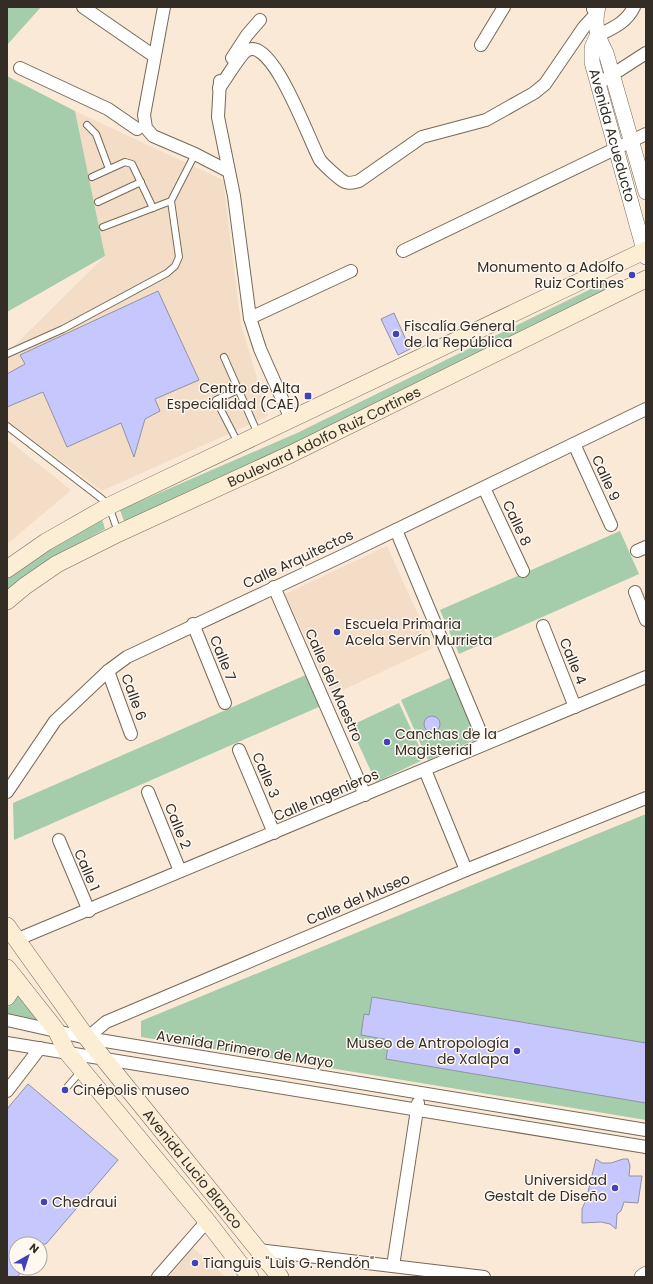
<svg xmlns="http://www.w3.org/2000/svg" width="653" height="1284" viewBox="0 0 653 1284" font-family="Poppins,sans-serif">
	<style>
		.built { fill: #f3ddc6 }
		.green { fill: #a5ccab }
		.building { fill: #c6c8fd; stroke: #9092a6 }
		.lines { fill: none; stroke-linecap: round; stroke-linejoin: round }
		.service-casing { stroke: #776959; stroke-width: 8 }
		.minor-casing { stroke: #776959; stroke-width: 14 }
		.tertiary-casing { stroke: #776959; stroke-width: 16 }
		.secondary-casing { stroke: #776959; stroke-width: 18 }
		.service { stroke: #fff; stroke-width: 6 }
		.minor { stroke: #fff; stroke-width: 12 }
		.tertiary { stroke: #fff; stroke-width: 15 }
		.secondary { stroke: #fbeed5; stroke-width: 17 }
		.poi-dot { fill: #4142b7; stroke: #fff8f1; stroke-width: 1.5 }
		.labels { text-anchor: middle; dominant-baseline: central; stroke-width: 3; stroke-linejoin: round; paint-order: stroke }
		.street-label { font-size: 14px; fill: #332d26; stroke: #fff8f1 }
		.poi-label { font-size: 14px; fill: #332d26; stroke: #fff8f1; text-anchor: start }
	</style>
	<rect width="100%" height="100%" fill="#fae9d7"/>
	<g class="built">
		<polygon points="75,111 223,180 241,324 268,416 102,491 7,421 7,353 105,256"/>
		<polygon points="7,439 71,490 7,544"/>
		<polygon points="387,546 433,648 332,695 285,594"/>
		<polygon points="193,1248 226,1277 168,1277"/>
	</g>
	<g class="green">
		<polygon points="7,7 41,7 7,45"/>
		<polygon points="7,76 75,111 105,256 7,312"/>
		<polygon points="605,282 609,292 125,524 120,510 297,433"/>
		<polygon points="102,519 105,529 47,561 7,594 7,577 43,549"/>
		<polygon points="620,531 639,574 459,654 440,610"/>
		<polygon points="308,674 321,706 14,840 13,803"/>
		<polygon points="452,677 477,739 428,760 401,700"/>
		<polygon points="399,703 425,759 376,782 350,726"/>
		<polygon points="646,814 646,1120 141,1037 141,1021"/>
		<polygon points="16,994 38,1020 7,1013 7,1009"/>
	</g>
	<g class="building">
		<polygon points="158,291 199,380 155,399 160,411 145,419 134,457 121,423 67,447 43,392 7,407 7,374 25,364 20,355"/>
		<polygon points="394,313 410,349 398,355 381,319"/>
		<circle cx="432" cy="724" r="8"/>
		<polygon points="372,997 646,1043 646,1103 386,1059 389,1040 361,1035 364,1014 369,1015"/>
		<polygon points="28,1084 118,1160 46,1244 16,1244 16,1268 25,1268 17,1277 7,1277 7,1109"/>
		<polygon points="596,1159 602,1163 611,1163 623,1159 628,1159 630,1166 629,1176 642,1176 638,1203 624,1202 621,1211 617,1214 616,1229 610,1224 601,1222 582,1223 582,1209 586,1200"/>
	</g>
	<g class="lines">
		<defs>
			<g id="service">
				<polyline points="87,125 96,134 109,169"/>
				<polyline points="92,177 125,162 132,164 153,208"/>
				<polyline points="98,202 141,182"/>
				<polyline points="103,227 171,201"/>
				<polyline points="7,354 63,329 167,273 175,266 179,257 171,201 195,154"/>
				<polyline points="224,357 258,434"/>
				<polyline points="7,426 102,499 109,506 118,532"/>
				<polyline points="238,443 216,400 238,390"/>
				<polyline points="68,1086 81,1071"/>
			</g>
			<g id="minor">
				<polyline points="83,7 154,56"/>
				<polyline points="164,7 144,115 146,128 153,136 195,154 228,171"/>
				<path d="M597 36C613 28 626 23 634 7"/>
				<polyline points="481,45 504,7"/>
				<polyline points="232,58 247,35 260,20"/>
				<polyline points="20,68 108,109 137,129"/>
				<polyline points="220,81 218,117 234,196 250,318 260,349 291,419"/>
				<polyline points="598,84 646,53"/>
				<path d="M219 88C225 81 239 56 246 51 272 33 310 143 320 160 323 164 340 180 345 182 349 184 355 182 359 181L422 137 486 120 534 93 545 84 584 27 596 14 593 9"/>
				<polyline points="403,251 646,134"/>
				<polyline points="250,318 351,271"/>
				<polyline points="574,444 611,525"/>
				<polyline points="484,488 523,571"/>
				<polyline points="396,530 485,743"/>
				<polyline points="637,551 646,547"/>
				<polyline points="274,587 365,795"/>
				<polyline points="635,592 646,620"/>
				<polyline points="193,624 225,703"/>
				<polyline points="543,626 575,707"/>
				<polyline points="108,671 131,734"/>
				<polyline points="239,750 274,833"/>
				<polyline points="425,770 466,870"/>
				<polyline points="7,792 55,721 108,671 127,657 340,557 646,409"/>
				<polyline points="148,792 180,871"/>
				<polyline points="59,840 89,911"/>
				<polyline points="18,939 646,677"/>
				<polyline points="7,1020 87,1038 646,1130"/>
				<polyline points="87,1038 106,1022 466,870 646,798"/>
				<polyline points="7,1043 646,1147"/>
				<polyline points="7,1091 40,1048"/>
				<polyline points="258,1250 484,1277"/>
				<polyline points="393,1266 418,1103"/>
				<polyline points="158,1277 207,1221"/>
			</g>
			<g id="tertiary">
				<path d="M598 7C593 24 598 38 606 53L646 192"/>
				<path id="s1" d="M597 36 592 48V62L646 257"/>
				<polyline points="642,1277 646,1274"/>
			</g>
			<g id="secondary">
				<polyline points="7,569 46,542 109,506 646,250"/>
				<path id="s2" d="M7 601 25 586 57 564 119 533 291 454 646 279"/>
				<path id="s3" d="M7 926 87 1038 280 1277"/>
				<polyline points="7,968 56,1030 67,1052 207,1221 250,1277"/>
				<polyline points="7,997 17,981"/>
			</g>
		</defs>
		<use href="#service" class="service-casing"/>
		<use href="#minor" class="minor-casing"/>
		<use href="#tertiary" class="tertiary-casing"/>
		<use href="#secondary" class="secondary-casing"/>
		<use href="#service" class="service"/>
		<use href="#minor" class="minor"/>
		<use href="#tertiary" class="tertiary"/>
		<use href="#secondary" class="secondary"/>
	</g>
	<g class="poi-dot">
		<circle cx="632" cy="275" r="4"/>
		<circle cx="396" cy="334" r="4"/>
		<rect x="304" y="392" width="8" height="8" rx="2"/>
		<circle cx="337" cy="632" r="4"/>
		<circle cx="387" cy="742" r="4"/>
		<circle cx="517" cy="1051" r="4"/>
		<circle cx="65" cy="1090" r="4"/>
		<circle cx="615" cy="1188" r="4"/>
		<circle cx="44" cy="1202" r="4"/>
		<circle cx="195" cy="1263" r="4"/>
	</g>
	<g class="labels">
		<g class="street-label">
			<text stroke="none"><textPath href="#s1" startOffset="103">Avenida Acueducto</textPath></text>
			<text stroke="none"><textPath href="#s2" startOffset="358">Boulevard Adolfo Ruiz Cortines</textPath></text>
			<text transform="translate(606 478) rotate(66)">Calle 9</text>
			<text transform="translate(517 523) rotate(65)">Calle 8</text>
			<text transform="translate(298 559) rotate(-25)">Calle Arquitectos</text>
			<text transform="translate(223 658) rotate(68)">Calle 7</text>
			<text transform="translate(573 661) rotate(68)">Calle 4</text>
			<text transform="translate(334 685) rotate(66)">Calle del Maestro</text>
			<text transform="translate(134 697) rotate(70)">Calle 6</text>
			<text transform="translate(266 775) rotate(67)">Calle 3</text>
			<text transform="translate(326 795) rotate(-23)">Calle Ingenieros</text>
			<text transform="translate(178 826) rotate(68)">Calle 2</text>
			<text transform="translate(87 870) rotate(67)">Calle 1</text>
			<text transform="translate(358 899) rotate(-23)">Calle del Museo</text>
			<text transform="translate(245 1049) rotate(9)">Avenida Primero de Mayo</text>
			<text stroke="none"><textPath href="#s3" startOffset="306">Avenida Lucio Blanco</textPath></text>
		</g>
		<g class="poi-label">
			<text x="624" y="267" text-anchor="end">Monumento a Adolfo<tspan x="624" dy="16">Ruiz Cortines</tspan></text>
			<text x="404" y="326">Fiscalía General<tspan x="404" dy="16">de la República</tspan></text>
			<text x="300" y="388" text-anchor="end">Centro de Alta<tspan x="300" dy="16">Especialidad (CAE)</tspan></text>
			<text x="345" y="624">Escuela Primaria<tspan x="345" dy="16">Acela Servín Murrieta</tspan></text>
			<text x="395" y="734">Canchas de la<tspan x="395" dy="16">Magisterial</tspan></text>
			<text x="509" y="1043" text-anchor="end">Museo de Antropología<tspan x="509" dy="16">de Xalapa</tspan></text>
			<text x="73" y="1090">Cinépolis museo</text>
			<text x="607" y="1180" text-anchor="end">Universidad<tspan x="607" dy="16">Gestalt de Diseño</tspan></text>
			<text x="52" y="1202">Chedraui</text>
			<text x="203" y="1263">Tianguis "Luis G. Rendón"</text>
		</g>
	</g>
	<rect width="653" height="1284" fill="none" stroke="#332d26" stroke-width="16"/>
	<g transform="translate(28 1256) rotate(39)"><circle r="19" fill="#fff8f1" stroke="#ada7a0"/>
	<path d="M0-3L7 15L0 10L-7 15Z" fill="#4142b7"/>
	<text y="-6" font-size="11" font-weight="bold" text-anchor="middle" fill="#332d26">N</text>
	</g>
</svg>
